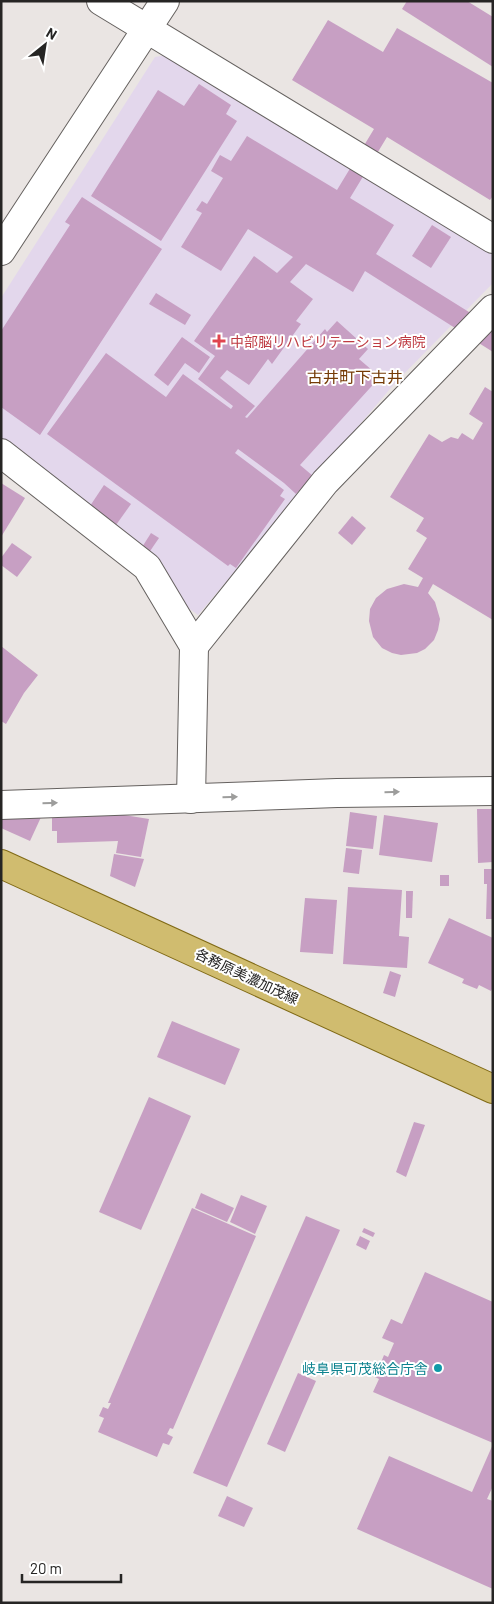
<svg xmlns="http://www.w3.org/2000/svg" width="494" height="1604" viewBox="0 0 494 1604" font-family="Barlow,'Noto Sans JP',sans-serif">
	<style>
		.medical { fill: #e3d7ec }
		.building { fill: #c79fc3 }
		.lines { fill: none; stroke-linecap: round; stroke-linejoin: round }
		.minor-casing { stroke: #65615f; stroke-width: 30 }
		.major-casing { stroke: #806a16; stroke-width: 30 }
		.minor { stroke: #fff; stroke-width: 28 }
		.major { stroke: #d0bc6f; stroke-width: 28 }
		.oneway { fill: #9d9d9c }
		.health-dot { fill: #e0444e; stroke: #fff; stroke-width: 2 }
		.culture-dot { fill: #0f9aa8; stroke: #fff; stroke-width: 2 }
		.labels { text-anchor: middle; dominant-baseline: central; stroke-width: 4; stroke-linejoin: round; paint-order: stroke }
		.health-label { font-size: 14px; fill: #be3a42; stroke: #fff; text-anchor: start }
		.street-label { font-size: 14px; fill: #262524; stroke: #fff }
		.culture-label { font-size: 14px; fill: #0d838f; stroke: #fff; text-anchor: end }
		.quarter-label { font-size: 16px; fill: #753b06; stroke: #fff }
	</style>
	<rect width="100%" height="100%" fill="#eae5e3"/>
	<polygon class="medical" points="167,55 493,249 493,283 395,383 198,615 179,601 1,442 1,298 155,57"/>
	<g class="building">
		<polygon points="407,1 467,1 493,17 493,67 402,9"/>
		<polygon points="328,20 383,52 397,28 493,83 493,196 490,200 387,137 350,198 394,225 376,254 493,327 493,352 365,271 353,292 306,264 290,282 313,299 296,321 301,324 272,364 268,359 249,385 227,370 220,378 255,406 245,417 247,418 325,329 327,332 337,321 368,349 359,359 380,377 300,465 313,476 296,494 284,483 238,449 235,453 284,490 280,496 285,499 236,568 230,564 228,566 47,434 106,353 166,397 183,374 231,409 233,406 198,379 215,356 194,341 254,256 277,273 293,257 248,229 221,271 181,247 202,213 196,210 202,201 207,204 223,178 211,171 220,155 231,161 247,136 337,190 374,129 292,80"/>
		<polygon points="199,84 231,105 226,114 237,121 161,241 91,196 158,90 184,106"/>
		<polygon points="82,197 162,249 40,435 1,407 1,331 70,225 65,222"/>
		<polygon points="432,225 451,237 431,268 412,256"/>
		<polygon points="156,293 191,315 185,325 149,304"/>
		<polygon points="182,337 210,357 199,373 185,363 168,386 154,375"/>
		<polygon points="485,387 493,392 493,620 433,584 428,593 435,602 440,619 438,630 434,640 425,649 417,653 401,655 392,653 382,648 373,637 369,621 370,609 376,598 387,589 404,584 418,587 423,578 408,569 427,538 416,531 424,518 390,497 429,434 442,442 451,437 458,439 462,433 473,440 483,423 469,414"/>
		<polygon points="1,483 25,498 1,537"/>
		<polygon points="104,485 131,504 116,525 90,506"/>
		<polygon points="352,516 366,528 352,545 338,533"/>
		<polygon points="151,533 159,538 146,557 139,552"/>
		<polygon points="12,543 32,557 17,577 1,565 1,558"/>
		<polygon points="1,646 38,675 24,693 6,724 1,721"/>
		<polygon points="477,809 493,809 493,862 478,863"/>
		<polygon points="350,812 377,816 373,849 346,846"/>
		<polygon points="124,813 124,815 149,819 141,857 116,853 118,841 57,843 57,831 52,831 52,815"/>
		<polygon points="42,815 30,841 1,828 1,821 4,816"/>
		<polygon points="384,815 438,823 432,862 379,855"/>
		<polygon points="346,848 362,850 359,874 343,872"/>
		<polygon points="114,854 144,859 135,887 110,876"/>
		<polygon points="484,869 493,869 493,919 486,919 487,884 484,884"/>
		<rect x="440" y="875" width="9" height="11"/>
		<polygon points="348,887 402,890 399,936 409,937 407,968 343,964"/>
		<polygon points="406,891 413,891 412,918 406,918"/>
		<polygon points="305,898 337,900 333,954 300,952"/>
		<polygon points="449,918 493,938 493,987 491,991 479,985 477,989 462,983 464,979 428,963"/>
		<polygon points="390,971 401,975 395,997 383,993"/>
		<polygon points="172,1021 240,1049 225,1085 157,1057"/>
		<polygon points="149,1097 191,1116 141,1230 99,1212"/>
		<polygon points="414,1122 425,1125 406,1177 396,1172"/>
		<polygon points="201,1193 234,1208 227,1222 195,1208"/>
		<polygon points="241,1195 267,1206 255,1234 230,1222"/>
		<polygon points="192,1208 256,1236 173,1429 170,1428 167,1434 173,1437 169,1445 163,1443 157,1457 98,1432 104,1418 99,1416 103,1407 108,1409 111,1403 108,1403"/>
		<polygon points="306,1216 340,1230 227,1487 193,1473"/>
		<polygon points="364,1228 375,1233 373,1237 362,1232"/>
		<polygon points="360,1236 370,1241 366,1250 356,1245"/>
		<polygon points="425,1272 493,1302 493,1443 373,1392 379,1379 375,1377 384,1355 388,1357 394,1343 382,1338 391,1319 402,1324"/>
		<polygon points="298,1373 316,1381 285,1452 267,1444"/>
		<polygon points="493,1444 493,1486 487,1499 493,1501 493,1589 357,1529 389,1456 472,1492"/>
		<polygon points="227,1496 253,1508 244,1527 218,1516"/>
	</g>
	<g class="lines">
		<defs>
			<g id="minor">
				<polyline points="101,1 493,239"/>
				<polyline points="1,251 165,1"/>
				<polyline points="1,453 147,567 194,646 191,799"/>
				<polyline points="194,646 325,482 493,309"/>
				<polyline points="1,805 337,793 493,791"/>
			</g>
			<polyline id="major" points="1,864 493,1089"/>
		</defs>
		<use href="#minor" class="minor-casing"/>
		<use href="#major" class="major-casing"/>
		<use href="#minor" class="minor"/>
		<use href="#major" class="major"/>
	</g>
	<defs><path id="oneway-solid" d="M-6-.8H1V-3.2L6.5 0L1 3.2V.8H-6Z" transform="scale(1.25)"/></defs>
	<g class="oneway">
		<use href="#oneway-solid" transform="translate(392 792) rotate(-1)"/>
		<use href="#oneway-solid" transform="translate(230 797) rotate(-2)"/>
		<use href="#oneway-solid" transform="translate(50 803) rotate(-2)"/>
	</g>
	<path class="health-dot" d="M216.5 333.5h5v5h5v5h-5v5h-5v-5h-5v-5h5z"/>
	<circle class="culture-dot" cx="438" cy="1368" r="5"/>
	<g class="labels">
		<g class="health-label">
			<text x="230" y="341">中部脳リハビリテーション病院</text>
		</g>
		<g class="street-label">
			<text transform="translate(247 976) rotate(25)">各務原美濃加茂線</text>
		</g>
		<g class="culture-label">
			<text x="428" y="1368">岐阜県可茂総合庁舎</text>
		</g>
		<g class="quarter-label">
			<text x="355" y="376">古井町下古井</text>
		</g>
	</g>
	<rect width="494" height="1604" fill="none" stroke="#262524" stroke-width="5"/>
	<g transform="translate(45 45) rotate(30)" stroke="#ffffff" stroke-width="4" paint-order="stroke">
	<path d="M0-4L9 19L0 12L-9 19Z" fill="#262524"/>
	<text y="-8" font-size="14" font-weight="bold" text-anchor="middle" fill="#262524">N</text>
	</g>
	<path d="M22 1574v8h99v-8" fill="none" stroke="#262524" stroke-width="2.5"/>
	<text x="30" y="1574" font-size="15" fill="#262524" stroke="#ffffff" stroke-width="4" paint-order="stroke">20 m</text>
</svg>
